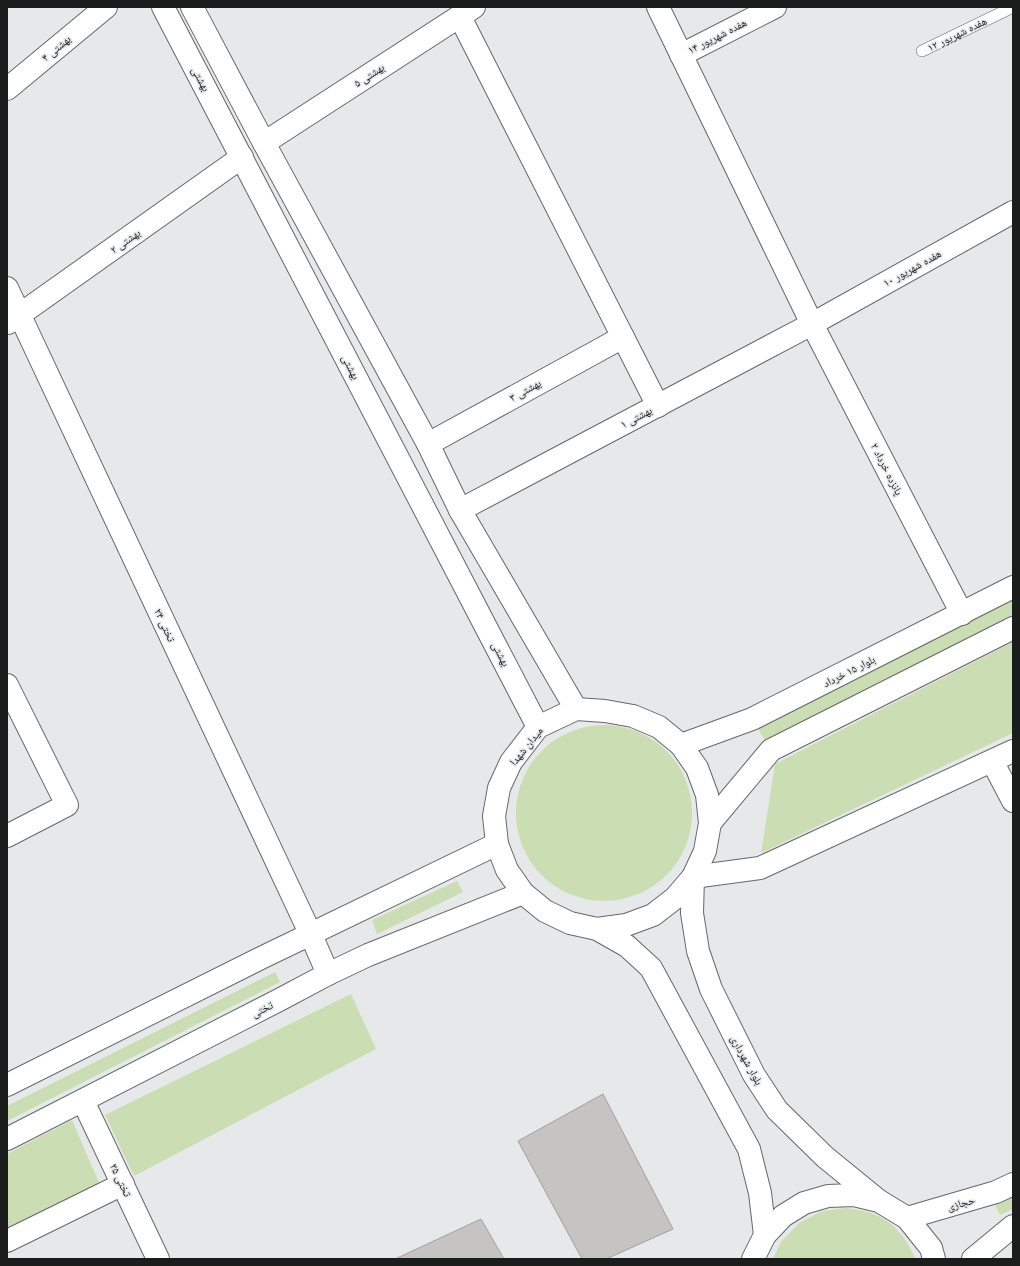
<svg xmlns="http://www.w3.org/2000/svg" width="1020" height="1266" viewBox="0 0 1020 1266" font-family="'PT Sans','Noto Naskh Arabic',sans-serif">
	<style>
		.green { fill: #cbddb2 }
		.building { fill: #c6c3c3; stroke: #a29f9f }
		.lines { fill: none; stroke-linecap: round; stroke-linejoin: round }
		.lane-casing { stroke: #666769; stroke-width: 12 }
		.street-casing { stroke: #666769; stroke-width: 24 }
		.secondary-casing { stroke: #666769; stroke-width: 24 }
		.lane { stroke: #fff; stroke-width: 11 }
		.street { stroke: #fff; stroke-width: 22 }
		.secondary { stroke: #fff; stroke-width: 22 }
		.labels { text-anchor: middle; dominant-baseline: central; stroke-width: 3; stroke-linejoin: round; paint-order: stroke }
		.street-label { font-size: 11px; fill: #1b1c1c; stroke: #e7e8ea }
	</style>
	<rect width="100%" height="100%" fill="#e7e8ea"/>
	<g class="green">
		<polygon points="1013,585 1013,628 771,750 752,719"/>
		<polygon points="1013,642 1013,733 761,853 775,764"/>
		<circle cx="604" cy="813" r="88"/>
		<polygon points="457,881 463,892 377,934 372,920"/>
		<polygon points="275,972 280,982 7,1121 7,1106"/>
		<polygon points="351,994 376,1049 134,1176 105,1115"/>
		<polygon points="72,1120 100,1185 7,1231 7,1154"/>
		<polygon points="1013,1196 1013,1209 1000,1215 995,1205"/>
		<path d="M847 1208C855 1210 864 1210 871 1213 892 1220 908 1239 915 1259H773L781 1242 799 1223 822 1211Z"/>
	</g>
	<g class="building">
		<polygon points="603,1094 673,1229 606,1259 582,1259 518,1141"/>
		<polygon points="481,1219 504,1259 395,1259"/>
	</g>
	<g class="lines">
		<defs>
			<polyline id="lane" points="922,51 1013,7"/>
			<g id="street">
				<polyline points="658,7 812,324 962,614"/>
				<polyline points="460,17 658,406"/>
				<polyline points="681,55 775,7"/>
				<polyline points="7,89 106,7"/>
				<polyline points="264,143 474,7"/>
				<polyline points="7,288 311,935"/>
				<polyline points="8,323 242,157"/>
				<polyline points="428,444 623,337"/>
				<polyline points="460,510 812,324 1013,212"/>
				<polyline points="7,685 67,805 7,836"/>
				<polyline points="992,761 1013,801"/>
				<polyline points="693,877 760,868 1013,751"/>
				<polyline points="83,1101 158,1259"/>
				<polyline points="7,1241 123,1184"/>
			</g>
			<g id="secondary">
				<polyline points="163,7 538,727"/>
				<polyline points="192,7 264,143 428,444 460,510 576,709"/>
				<polygon points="576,709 605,711 633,716 659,727 681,745 697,768 707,795 710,823 705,851 693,877 675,898 653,915 626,925 597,929 570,923 545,911 523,893 507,870 497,844 494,816 499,788 511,762 538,727"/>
				<polyline points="681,745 752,719 1013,587"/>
				<polyline points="710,823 771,750 1013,628"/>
				<polyline points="693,877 692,913 698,951 711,989 754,1075 777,1110 825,1157 879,1201"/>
				<polyline points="597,929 627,946 651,968 749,1149 760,1193 765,1235"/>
				<polyline points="311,935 328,974"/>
				<polyline points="7,1085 261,958 497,844"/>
				<polyline points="7,1139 281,999 328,974 368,955 523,893"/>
				<polyline points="907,1218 996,1192 1013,1184"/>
				<polyline points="753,1259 765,1235 783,1216 804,1203 828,1196 854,1195 879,1201 907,1218 931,1248 934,1259"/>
				<polyline points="973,1259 1013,1226"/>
			</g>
		</defs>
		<use href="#lane" class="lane-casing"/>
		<use href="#street" class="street-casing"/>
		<use href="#secondary" class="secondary-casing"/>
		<use href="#lane" class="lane"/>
		<use href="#street" class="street"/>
		<use href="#secondary" class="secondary"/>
	</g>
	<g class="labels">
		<g class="street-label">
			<text transform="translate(957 34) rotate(-26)">هفده شهریور ۱۲</text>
			<text transform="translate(717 36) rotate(-27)">هفده شهریور ۱۴</text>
			<text transform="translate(56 48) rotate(-40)">بهشتی ۴</text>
			<text transform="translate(369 75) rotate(-33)">بهشتی ۵</text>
			<text transform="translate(201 79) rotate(62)">بهشتی</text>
			<text transform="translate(125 241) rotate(-35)">بهشتی ۲</text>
			<text transform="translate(912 268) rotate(-29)">هفده شهریور ۱۰</text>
			<text transform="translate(351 367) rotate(63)">بهشتی</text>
			<text transform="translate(525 390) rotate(-29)">بهشتی ۳</text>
			<text transform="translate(636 417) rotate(-28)">بهشتی ۱</text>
			<text transform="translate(887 469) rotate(63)">پانزده خرداد ۲</text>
			<text transform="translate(165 625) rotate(65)">تختی ۲۴</text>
			<text transform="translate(501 654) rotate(63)">بهشتی</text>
			<text transform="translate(849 671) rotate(-27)">بلوار ۱۵ خرداد</text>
			<text transform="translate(526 746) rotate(-51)">میدان شهدا</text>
			<text transform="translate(262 1009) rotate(-27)">تختی</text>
			<text transform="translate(747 1060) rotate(61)">بلوار شهرداری</text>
			<text transform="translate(121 1180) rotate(64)">تختی ۲۵</text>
			<text transform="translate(961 1203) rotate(-16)">حجازی</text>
		</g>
	</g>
	<rect width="1020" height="1266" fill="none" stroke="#1b1c1c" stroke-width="16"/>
</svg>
